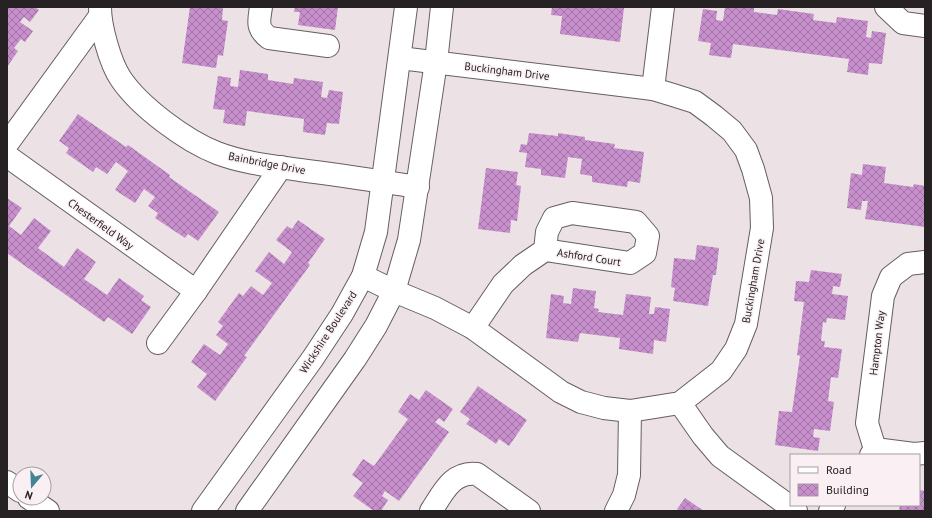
<svg xmlns="http://www.w3.org/2000/svg" width="932" height="518" viewBox="0 0 932 518" font-family="'PT Sans',sans-serif">
	<style>
		.building { fill: url(#building-cross-hatch) }
		.lines { fill: none; stroke-linecap: round; stroke-linejoin: round }
		.street-casing { stroke: #665e61; stroke-width: 24 }
		.street { stroke: #fff; stroke-width: 22 }
		.labels { text-anchor: middle; dominant-baseline: central; stroke-width: 3; stroke-linejoin: round; paint-order: stroke }
		.street-label { font-size: 11px; fill: #262224; stroke: #faf0f4 }
	</style>
	<defs>
		<pattern id="building-cross-hatch" width="8" height="8" patternUnits="userSpaceOnUse"><rect width="8" height="8" fill="#c78fcc"/><path d="M0 0l8 8M0 8l8-8" fill="none" stroke="#a174a5"/></pattern>
	</defs>
	<rect width="100%" height="100%" fill="#ece2e6"/>
	<g class="building">
		<polygon points="7,7 35,7 39,10 30,22 24,17 20,22 33,31 25,42 21,39 14,48 18,51 7,67"/>
		<polygon points="190,7 223,8 222,20 228,21 223,56 218,55 216,68 182,63"/>
		<polygon points="295,7 338,7 335,30 298,25 300,12 294,12"/>
		<polygon points="552,7 624,8 620,42 560,34 562,16 551,15"/>
		<polygon points="725,7 754,7 754,12 777,15 778,9 814,14 813,20 836,23 837,17 868,21 866,37 871,38 872,31 886,33 882,64 869,63 868,75 847,72 849,59 733,44 731,58 709,55 711,43 698,41 703,9 717,11 716,20 723,21"/>
		<polygon points="240,70 268,74 268,80 293,84 294,78 323,82 321,97 327,98 329,90 343,92 339,124 327,123 325,135 303,132 304,119 247,111 245,126 223,123 225,110 213,109 218,76 231,78 230,86 238,87"/>
		<polygon points="78,114 126,147 128,145 170,175 169,177 219,212 198,241 188,234 185,238 155,218 158,213 148,206 155,197 144,189 135,203 115,190 128,171 116,162 107,174 96,167 93,172 66,153 69,148 59,141"/>
		<polygon points="529,133 558,136 558,133 585,137 585,140 615,144 614,148 644,152 640,183 628,181 627,187 592,182 592,176 580,174 582,159 568,157 565,178 541,175 541,169 525,167 527,153 519,152 521,144 527,145"/>
		<polygon points="863,164 886,167 884,183 913,187 914,184 925,186 925,227 865,219 868,201 862,201 861,210 847,208 851,173 862,175"/>
		<polygon points="486,168 518,172 516,185 521,186 517,221 511,220 510,233 478,229"/>
		<polygon points="7,198 22,208 9,226 21,235 34,218 51,231 38,248 64,267 77,248 96,262 84,279 107,295 119,278 144,296 141,300 151,307 132,334 108,317 104,322 7,253"/>
		<polygon points="298,220 325,239 308,263 310,265 244,356 247,357 215,401 197,387 207,374 191,362 204,344 220,355 228,344 216,335 223,326 218,322 239,293 243,296 251,286 263,295 272,283 255,271 269,252 284,264 292,252 276,240 287,226 292,229"/>
		<polygon points="697,245 719,248 716,275 713,275 708,306 673,301 675,288 671,287 674,258 695,260"/>
		<polygon points="811,270 842,274 840,287 833,286 832,294 848,296 845,320 827,318 826,323 823,322 821,341 825,341 824,347 842,349 838,378 831,377 828,401 834,402 830,431 814,429 813,437 820,438 818,451 775,445 779,411 792,412 800,356 797,355 804,302 794,301 796,281 809,282"/>
		<polygon points="573,288 596,291 594,308 599,309 598,312 623,315 626,294 651,297 649,314 654,314 655,307 670,309 666,342 654,340 653,354 619,349 620,338 580,333 578,342 546,338 551,294 564,296 563,303 571,304"/>
		<polygon points="478,386 527,420 509,446 499,439 496,444 482,434 466,424 470,419 460,412"/>
		<polygon points="426,390 453,409 444,422 439,418 435,422 449,432 399,501 385,491 382,496 388,500 381,511 374,511 353,496 363,483 352,475 363,459 374,466 408,419 398,412 410,394 419,400"/>
		<polygon points="919,490 925,491 925,511 899,511 900,505 919,505"/>
		<polygon points="685,498 704,511 680,511 677,509"/>
	</g>
	<g class="lines">
		<defs>
			<g id="street">
				<path d="M100 7C100 26 110 63 121 79 140 107 186 141 217 153 243 163 272 166 300 170 339 175 378 181 418 187"/>
				<path d="M261 7C259 21 256 28 269 38L328 46"/>
				<polyline points="886,7 903,23 925,26"/>
				<polyline points="653,89 663,7"/>
				<polyline points="7,144 100,16"/>
				<polyline points="7,156 196,291 281,167"/>
				<polyline points="363,276 394,291 435,308 473,328 561,392 581,402 604,408 630,411 680,403 721,371 736,349 746,324 762,228 761,198 753,169 746,150 732,131 714,116 695,102 673,95 653,89 400,58"/>
				<polyline points="473,328 503,284 523,265 545,250 630,263 645,253 648,236 636,222 572,213 554,218 547,232 545,250"/>
				<polyline points="158,343 196,291"/>
				<polyline points="680,403 703,436 720,456 796,511"/>
				<polyline points="875,449 867,423 883,296 891,277 908,264 925,262"/>
				<polyline points="871,455 875,449 914,454 925,453"/>
				<polyline points="7,482 20,491"/>
				<polyline points="29,498 48,511"/>
				<polyline points="203,511 313,358 342,314 363,276 376,232 406,7"/>
				<polyline points="247,511 355,359 376,326 394,291 409,240 436,62 442,7"/>
				<path d="M431 511C443 493 452 471 477 474L529 511"/>
				<polyline points="616,511 624,495 629,475 630,411"/>
				<polyline points="830,511 834,505"/>
			</g>
		</defs>
		<use href="#street" class="street-casing"/>
		<use href="#street" class="street"/>
	</g>
	<g class="labels">
		<g class="street-label">
			<text transform="translate(507 71) rotate(7)">Buckingham Drive</text>
			<text transform="translate(267 163) rotate(11)">Bainbridge Drive</text>
			<text transform="translate(101 224) rotate(36)">Chesterfield Way</text>
			<text transform="translate(589 257) rotate(9)">Ashford Court</text>
			<text transform="translate(753 281) rotate(-80)">Buckingham Drive</text>
			<text transform="translate(328 332) rotate(-57)">Wickshire Boulevard</text>
			<text transform="translate(877 343) rotate(-83)">Hampton Way</text>
		</g>
	</g>
	<rect width="932" height="518" fill="none" stroke="#262224" stroke-width="16"/>
	<rect x="790" y="454" width="130" height="52" fill="#faf0f4" stroke="#a59ea1"/>
	<rect x="798" y="467" width="20" height="6" fill="#ffffff" stroke="#a59ea1"/>
	<text x="826" y="474" font-size="12" fill="#262224">Road</text>
	<rect x="798" y="484" width="20" height="12" fill="url(#building-cross-hatch)" stroke="#a59ea1"/>
	<text x="826" y="494" font-size="12" fill="#262224">Building</text>
	<g transform="translate(32 486) rotate(199)"><circle r="19" fill="#faf0f4" stroke="#a59ea1"/>
	<path d="M0-3L7 15L0 10L-7 15Z" fill="#438497"/>
	<text y="-6" font-size="11" font-weight="bold" text-anchor="middle" fill="#262224">N</text>
	</g>
</svg>
